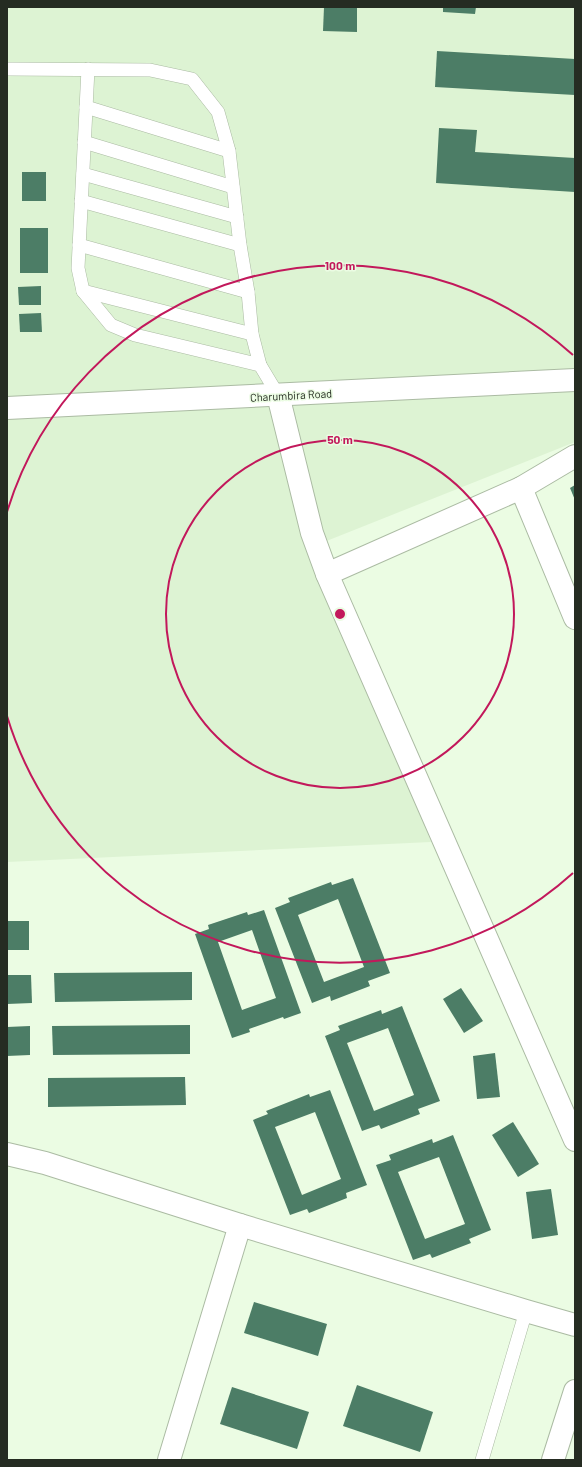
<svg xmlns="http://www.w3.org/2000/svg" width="582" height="1467" viewBox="0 0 582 1467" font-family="Barlow,sans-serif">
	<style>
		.built { fill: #ddf3d3 }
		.building { fill: #4c7d66; fill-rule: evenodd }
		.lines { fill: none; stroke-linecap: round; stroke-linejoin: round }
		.lane-casing { stroke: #abbba3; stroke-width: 14 }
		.street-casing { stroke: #abbba3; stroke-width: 24 }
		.secondary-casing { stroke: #abbba3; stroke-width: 24 }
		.lane { stroke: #fff; stroke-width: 13 }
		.street { stroke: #fff; stroke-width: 22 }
		.secondary { stroke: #fff; stroke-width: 22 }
		.ring { fill: none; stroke: #c2185b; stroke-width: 2 }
		.labels { text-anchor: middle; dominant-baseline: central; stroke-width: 3; stroke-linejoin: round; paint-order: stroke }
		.street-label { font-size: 11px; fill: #252c22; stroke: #ebfce3 }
		.centre { fill: #c2185b; stroke: #ebfce3; stroke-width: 2 }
		.ring-label { font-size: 12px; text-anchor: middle; font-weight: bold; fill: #c2185b; stroke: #ebfce3; stroke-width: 3; stroke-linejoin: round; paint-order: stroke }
	</style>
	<rect width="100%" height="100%" fill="#ebfce3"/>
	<polygon class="built" points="7,7 575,7 575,442 314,546 431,842 7,862"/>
	<g class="building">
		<polygon points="324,7 357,7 357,32 323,31"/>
		<polygon points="443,7 476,7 475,14 443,12"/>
		<polygon points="437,51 575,59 575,95 435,87"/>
		<polygon points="439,128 477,130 475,152 575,158 575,192 436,183"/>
		<rect x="22" y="172" width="24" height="29"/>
		<rect x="20" y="228" width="28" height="45"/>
		<polygon points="41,286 41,305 19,305 18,287"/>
		<polygon points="41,313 42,332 20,332 19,314"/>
		<polygon points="575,485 575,500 570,488"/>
		<path d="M353 878 390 973 368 981 370 986 331 1001 330 996 312 1003 275 908 290 902 288 898 331 882 332 885ZM338 899 364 967 324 982 298 915Z"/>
		<path d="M264 910 301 1013 284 1019 283 1017 249 1029 250 1032 232 1038 195 934 209 929 208 925 247 912 248 915ZM252 930 276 998 242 1010 218 942Z"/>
		<rect x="7" y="921" width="22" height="29"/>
		<polygon points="192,972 192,1000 55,1002 54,973"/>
		<polygon points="7,975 31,975 32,1003 7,1004"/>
		<polygon points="461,988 483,1021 464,1033 443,999"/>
		<path d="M402 1006 440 1101 418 1109 420 1114 381 1129 379 1125 362 1131 325 1036 340 1030 338 1026 381 1010 382 1014ZM388 1028 414 1095 374 1111 347 1043Z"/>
		<polygon points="190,1025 190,1054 53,1055 52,1026"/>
		<polygon points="30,1026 30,1055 7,1056 7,1027"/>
		<polygon points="495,1053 500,1097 477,1099 473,1056"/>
		<polygon points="185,1077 186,1105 48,1107 48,1078"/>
		<path d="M330 1090 367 1185 346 1193 347 1198 309 1213 307 1209 290 1215 253 1120 268 1114 266 1111 309 1094 310 1097ZM315 1112 341 1179 302 1195 275 1127Z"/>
		<polygon points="513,1122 539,1164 518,1177 492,1135"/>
		<path d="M453 1135 491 1230 469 1239 471 1243 432 1258 430 1254 413 1260 376 1165 391 1160 389 1155 432 1139 433 1143ZM439 1157 465 1224 425 1239 398 1172Z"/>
		<polygon points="551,1189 558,1235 532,1239 526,1192"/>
		<polygon points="254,1302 327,1324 318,1356 244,1333"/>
		<polygon points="357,1385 433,1412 420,1452 343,1426"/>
		<polygon points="232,1387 309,1412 297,1449 220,1424"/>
	</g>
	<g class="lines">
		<defs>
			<g id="lane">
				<polyline points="7,69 150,70 192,79 218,112 229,151 240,245 248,292 252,334 260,365 278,395"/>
				<polyline points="88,69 78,268 83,291 111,325 135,335 260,365"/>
				<polyline points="86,107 229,151"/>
				<polyline points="84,142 233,187"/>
				<polyline points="83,174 237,217"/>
				<polyline points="81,201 240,245"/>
				<polyline points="79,245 248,292"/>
				<polyline points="83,291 252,334"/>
				<polyline points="482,1460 526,1311"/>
			</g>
			<g id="street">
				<polyline points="278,395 312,533 327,574 575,1140"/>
				<polyline points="521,488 575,456"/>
				<polyline points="327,574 521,488 575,618"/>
				<polyline points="7,1154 45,1163 240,1225 526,1311 575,1325"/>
				<polyline points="169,1460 240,1225"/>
			</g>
			<g id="secondary">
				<polyline points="7,408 575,380"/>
				<polyline points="553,1460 575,1391"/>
			</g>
		</defs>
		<use href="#lane" class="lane-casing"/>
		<use href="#street" class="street-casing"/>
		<use href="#secondary" class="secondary-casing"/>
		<use href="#lane" class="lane"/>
		<use href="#street" class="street"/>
		<use href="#secondary" class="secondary"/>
	</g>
	<g class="ring">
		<circle cx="340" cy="614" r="174"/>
		<path d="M573 873A348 348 0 0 1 7 716M7 512A348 348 0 0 1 573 355"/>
	</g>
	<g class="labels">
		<g class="street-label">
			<text transform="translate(291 395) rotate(-3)">Charumbira Road</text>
		</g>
	</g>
	<circle cx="340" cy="614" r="6" class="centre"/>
	<g class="ring-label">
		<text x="340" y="270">100 m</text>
		<text x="340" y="444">50 m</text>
	</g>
	<rect width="582" height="1467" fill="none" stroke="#252c22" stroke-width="16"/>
</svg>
